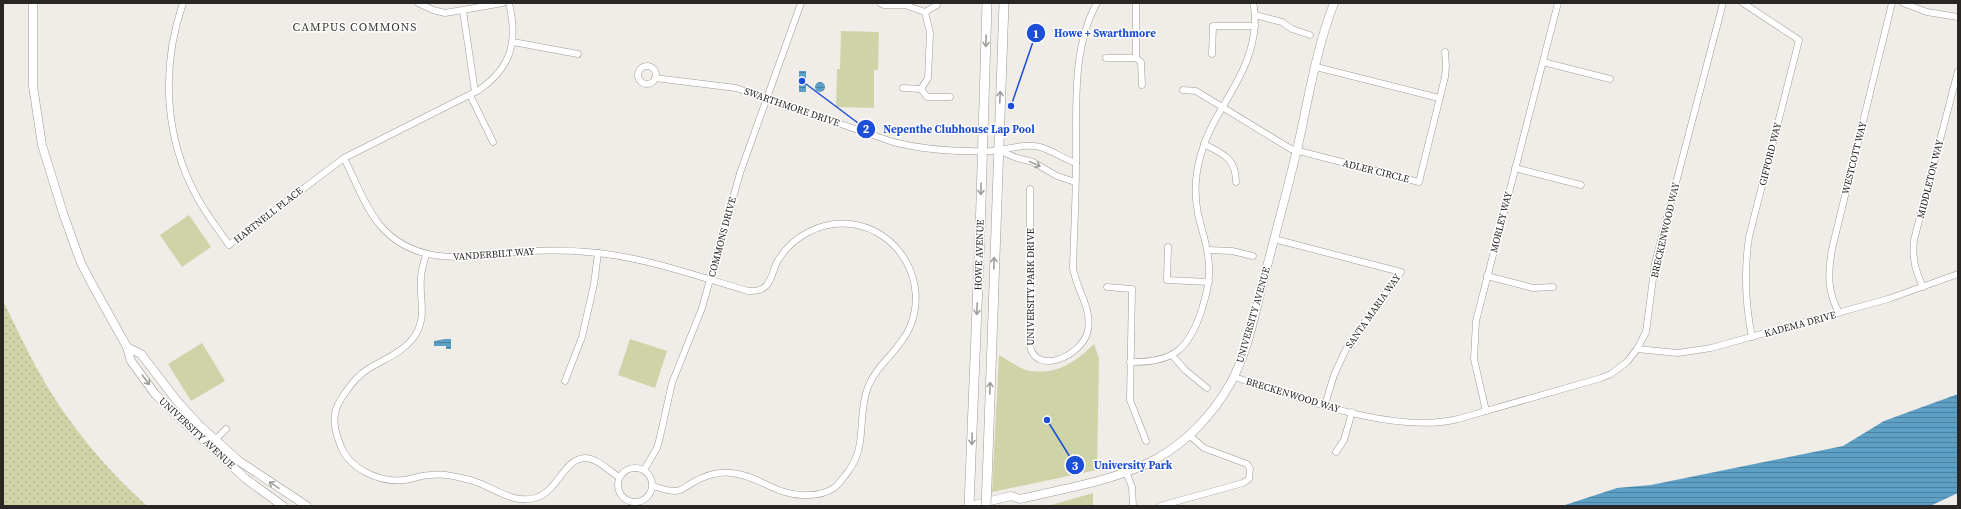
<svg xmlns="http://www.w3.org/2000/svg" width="1961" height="509" viewBox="0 0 1961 509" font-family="'Source Serif 4',serif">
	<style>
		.grass { fill: url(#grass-dots) }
		.green { fill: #cfd3a8 }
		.water { fill: url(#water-rules) }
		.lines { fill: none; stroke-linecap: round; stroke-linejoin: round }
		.street-casing { stroke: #9f9b96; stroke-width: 7 }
		.secondary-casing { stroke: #9f9b96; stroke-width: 9 }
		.primary-casing { stroke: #9f9b96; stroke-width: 10 }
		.street { stroke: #fff; stroke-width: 6 }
		.secondary { stroke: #fff; stroke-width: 8 }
		.primary { stroke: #fff; stroke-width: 9 }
		.primary-bridge-casing { stroke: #9f9b96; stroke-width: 10; stroke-linecap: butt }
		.primary-bridge { stroke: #fff; stroke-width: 9 }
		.oneway { stroke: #9e9e9d }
		.labels { text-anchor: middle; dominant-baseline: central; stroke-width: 3; stroke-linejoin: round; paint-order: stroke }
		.street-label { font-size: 10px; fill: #282725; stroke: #fff }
		.quarter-label { font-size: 12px; letter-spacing: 1px; fill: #3e3b37; stroke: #fff }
		.leader { fill: none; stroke: #1d4ed8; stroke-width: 1.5 }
		.callout-dot { fill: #1d4ed8; stroke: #fff; stroke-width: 1.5 }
		.mark-label { font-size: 12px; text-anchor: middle; font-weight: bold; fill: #fff }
		.callout-label { font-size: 11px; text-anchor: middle; font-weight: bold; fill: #1d4ed8; stroke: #fff; stroke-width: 3; stroke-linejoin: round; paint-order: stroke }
	</style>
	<defs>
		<pattern id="grass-dots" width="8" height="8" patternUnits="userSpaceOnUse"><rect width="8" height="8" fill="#cfd3a8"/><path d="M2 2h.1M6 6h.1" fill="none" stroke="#b2b590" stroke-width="1.8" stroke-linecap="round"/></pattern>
		<pattern id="water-rules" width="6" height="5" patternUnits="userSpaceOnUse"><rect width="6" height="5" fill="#5e9fc6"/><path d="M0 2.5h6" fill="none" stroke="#4e82a1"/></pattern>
	</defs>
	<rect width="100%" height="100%" fill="#f0ece7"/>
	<path class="grass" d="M3 301C15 325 27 351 40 374 68 424 105 468 147 506H3Z"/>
	<g class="green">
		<polygon points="841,31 879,32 878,70 874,70 874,108 836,107 837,69 840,69"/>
		<polygon points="189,215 211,247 182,267 160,235"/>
		<polygon points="630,339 667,351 655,388 618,375"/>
		<polygon points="202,343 225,381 191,401 168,364"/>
		<path d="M1094 344 1099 358 1097 470 992 492 999 355C1008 360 1020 369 1030 371 1058 375 1075 362 1094 344Z"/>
		<polygon points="1093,493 1093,506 1048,506"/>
	</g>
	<g class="water">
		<rect x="799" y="71" width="7" height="21"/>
		<circle cx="820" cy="87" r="5"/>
		<polygon points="445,339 451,339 451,349 446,349 446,346 434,346 434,341"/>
		<polygon points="1958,394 1958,493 1930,506 1562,506 1617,488 1651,485 1843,446 1884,421"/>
	</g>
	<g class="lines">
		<defs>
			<g id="street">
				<path d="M183 3C161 67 164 137 197 197 206 214 218 229 229 245L344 158 479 90C512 67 518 41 509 3"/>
				<polyline points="418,3 433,10 445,13 503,3"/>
				<polyline points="880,3 884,5 905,5 925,12 930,33 928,78 921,89 903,88"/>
				<path d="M1743 3 1799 40 1749 237C1744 271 1745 303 1752 337"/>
				<polyline points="1903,3 1927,12 1958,17"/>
				<polyline points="463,11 475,92"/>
				<polyline points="925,12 937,5 937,3"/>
				<polyline points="1255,15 1282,22 1292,29 1310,35"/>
				<polyline points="513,42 578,54"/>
				<polyline points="1212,54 1213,26 1255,26"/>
				<polyline points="1106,58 1136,58 1141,62 1142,85"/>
				<polyline points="1136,58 1136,3"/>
				<polyline points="1543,62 1610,79"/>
				<circle cx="647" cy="75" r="9"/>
				<polyline points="1316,67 1439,98"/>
				<path d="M655 78 736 88 893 142C924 150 958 152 991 151 1007 150 1023 143 1040 147 1052 150 1063 159 1076 163"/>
				<polyline points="921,89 927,97 950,97"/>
				<polyline points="1183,90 1196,91 1291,149 1419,182 1445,77 1446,66 1445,52"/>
				<polyline points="470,95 493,142"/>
				<path d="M1204 144C1223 154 1236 158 1236 182"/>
				<polyline points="998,150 1017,158 1033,162 1057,176 1075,182"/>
				<path d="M344 158C355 180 364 205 379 224 415 268 469 257 517 252 541 250 564 250 587 252 642 256 696 276 748 291 755 291 761 291 766 286 772 280 773 270 777 262 792 236 821 221 851 224 900 230 930 284 909 329 899 351 877 364 868 387 856 418 869 445 847 473 843 478 839 484 834 488 826 493 818 495 809 495 776 497 761 476 732 473 718 471 704 476 692 483 686 486 682 491 675 491 667 491 660 488 653 486"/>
				<polyline points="1515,168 1581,185"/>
				<path d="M1030 189V346C1036 376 1083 356 1088 330 1092 307 1076 289 1073 268 1074 232 1076 197 1076 161 1077 110 1071 49 1097 3"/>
				<polyline points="1274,239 1401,272 1348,345 1334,375 1325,405"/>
				<polyline points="1168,247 1167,280 1209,282"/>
				<polyline points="1208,250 1232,251 1253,256"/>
				<path d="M426 255C424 262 421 270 421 278 419 298 427 315 416 334 405 352 384 359 368 369 358 375 351 384 345 393 340 400 336 406 335 414 333 424 336 434 340 444 348 468 379 483 404 480 413 479 421 475 430 475 442 473 455 476 466 479 489 483 510 505 535 498 558 492 563 459 585 458 597 458 609 471 619 477"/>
				<polyline points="1487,276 1533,288 1553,287"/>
				<polyline points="1107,287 1132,289 1130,400 1146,441"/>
				<path d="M1923 287C1915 270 1912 258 1914 240L1958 71"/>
				<path d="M1839 313C1827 291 1828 273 1832 249L1892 3"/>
				<polyline points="1637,349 1678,353 1711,348 1888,299 1958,274"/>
				<polyline points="1172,355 1185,370 1207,388"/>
				<path d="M1130 362C1174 363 1189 349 1202 309 1206 295 1210 282 1209 267 1209 249 1202 232 1198 214 1194 194 1195 174 1201 154 1213 110 1247 82 1254 33 1255 23 1256 13 1253 3"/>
				<path d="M1234 377C1297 397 1393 435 1458 419L1601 378 1611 374 1627 362 1637 349 1646 332 1655 263 1723 3"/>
				<polyline points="565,381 582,337 594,284 598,253"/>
				<polyline points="1486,411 1474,359 1476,321 1558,3"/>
				<polyline points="216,439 226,429"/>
				<polyline points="1336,452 1344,440 1352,412"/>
				<circle cx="635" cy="485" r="17"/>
				<polyline points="644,470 657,448 660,437 672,383 702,308 740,173 801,3"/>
				<polyline points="1126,472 1132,487 1133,506"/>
				<polyline points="1160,506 1243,483 1249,479 1250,469 1247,464 1204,448 1189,435"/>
			</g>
			<g id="secondary">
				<polyline points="33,3 33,86 42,145 63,213 81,263 93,286 127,347 131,361 155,394 183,421 246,479 283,506"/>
				<polyline points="127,347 141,354 177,401 199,425 239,461 307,506"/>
				<path d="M970 506 1011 496 1020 499C1065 488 1115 481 1156 459 1187 442 1213 414 1230 384 1248 352 1254 316 1263 282 1275 235 1288 188 1299 141 1309 95 1317 47 1334 3"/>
			</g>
			<g id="primary">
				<polyline points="987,483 1004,3"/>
				<polyline points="969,506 980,233 987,3"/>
			</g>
		</defs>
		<use href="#street" class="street-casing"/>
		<use href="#secondary" class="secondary-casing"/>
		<use href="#primary" class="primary-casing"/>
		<use href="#street" class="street"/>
		<use href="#secondary" class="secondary"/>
		<use href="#primary" class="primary"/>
		<defs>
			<polyline id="primary-bridge" points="986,506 987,483"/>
		</defs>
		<use href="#primary-bridge" class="primary-bridge-casing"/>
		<use href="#primary-bridge" class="primary-bridge"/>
	</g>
	<defs><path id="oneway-shaft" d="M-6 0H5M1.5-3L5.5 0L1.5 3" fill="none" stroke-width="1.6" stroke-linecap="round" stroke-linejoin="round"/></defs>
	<g class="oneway">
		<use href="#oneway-shaft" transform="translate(986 41) rotate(92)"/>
		<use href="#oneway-shaft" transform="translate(1000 97) rotate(-88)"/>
		<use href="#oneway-shaft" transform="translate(1035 164) rotate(25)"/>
		<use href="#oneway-shaft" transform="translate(981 189) rotate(91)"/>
		<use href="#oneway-shaft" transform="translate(994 263) rotate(-88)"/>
		<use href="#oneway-shaft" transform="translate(977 309) rotate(92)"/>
		<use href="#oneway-shaft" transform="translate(146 380) rotate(53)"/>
		<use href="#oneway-shaft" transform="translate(990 388) rotate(-88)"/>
		<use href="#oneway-shaft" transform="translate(972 439) rotate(92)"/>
		<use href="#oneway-shaft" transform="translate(274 485) rotate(-146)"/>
	</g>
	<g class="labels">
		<g class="street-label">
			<text transform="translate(792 107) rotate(19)">SWARTHMORE DRIVE</text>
			<text transform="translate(1770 154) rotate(-76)">GIFFORD WAY</text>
			<text transform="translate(1854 158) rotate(-76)">WESTCOTT WAY</text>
			<text transform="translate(1376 171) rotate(14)">ADLER CIRCLE</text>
			<text transform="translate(1930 179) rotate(-76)">MIDDLETON WAY</text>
			<text transform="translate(268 215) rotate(-38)">HARTNELL PLACE</text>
			<text transform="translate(1501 222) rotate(-76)">MORLEY WAY</text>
			<text transform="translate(1665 230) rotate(-77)">BRECKENWOOD WAY</text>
			<text transform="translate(722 237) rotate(-75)">COMMONS DRIVE</text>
			<text transform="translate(494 254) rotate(-4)">VANDERBILT WAY</text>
			<text transform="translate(979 255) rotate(-88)">HOWE AVENUE</text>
			<text transform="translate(1030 287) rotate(-90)">UNIVERSITY PARK DRIVE</text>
			<text transform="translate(1373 311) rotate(-55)">SANTA MARIA WAY</text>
			<text transform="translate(1253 315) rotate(-74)">UNIVERSITY AVENUE</text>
			<text transform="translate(1800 324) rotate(-15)">KADEMA DRIVE</text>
			<text transform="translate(1293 395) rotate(17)">BRECKENWOOD WAY</text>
			<text transform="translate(197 433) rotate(43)">UNIVERSITY AVENUE</text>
		</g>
		<g class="quarter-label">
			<text x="355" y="27">CAMPUS COMMONS</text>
		</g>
	</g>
	<path class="leader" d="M1011 106L1036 33M802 81L866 129M1047 420L1075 465"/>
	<g class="callout-dot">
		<circle cx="1011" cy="106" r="4"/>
		<circle cx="802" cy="81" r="4"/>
		<circle cx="1047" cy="420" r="4"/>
		<circle cx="1036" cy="33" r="10"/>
		<circle cx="866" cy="129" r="10"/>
		<circle cx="1075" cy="465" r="10"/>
	</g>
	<g class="mark-label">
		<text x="1036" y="38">1</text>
		<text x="866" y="133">2</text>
		<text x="1075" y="470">3</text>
	</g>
	<g class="callout-label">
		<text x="1105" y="37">Howe + Swarthmore</text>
		<text x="959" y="133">Nepenthe Clubhouse Lap Pool</text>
		<text x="1133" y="469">University Park</text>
	</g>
	<rect width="1961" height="509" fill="none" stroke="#282725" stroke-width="8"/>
</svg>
